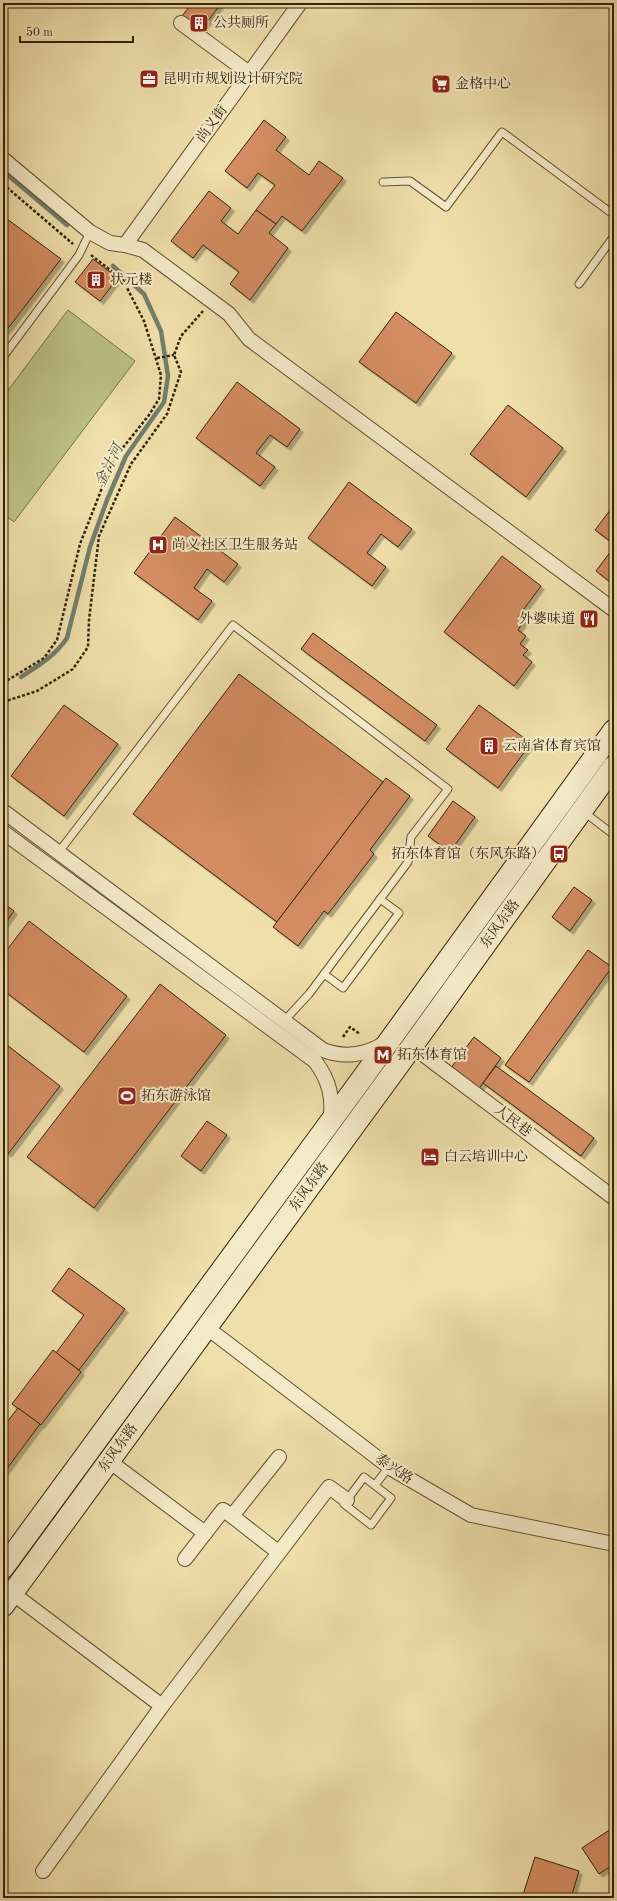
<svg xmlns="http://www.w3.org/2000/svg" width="617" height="1901" viewBox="0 0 617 1901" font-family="'Old Standard TT','Noto Serif SC',serif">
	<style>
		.green { fill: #bbc187; stroke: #787248 }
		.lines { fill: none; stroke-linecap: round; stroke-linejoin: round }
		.stream { stroke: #727e6e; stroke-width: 4.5 }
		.building { fill: #d48d62; stroke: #34220a; filter: url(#shadow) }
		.lane-casing { stroke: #635132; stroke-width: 9 }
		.street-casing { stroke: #635132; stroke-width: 16 }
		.secondary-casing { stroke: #34220a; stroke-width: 23 }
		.path { stroke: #34220a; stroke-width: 2.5; stroke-dasharray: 3 2; stroke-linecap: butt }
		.lane { stroke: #f5eac8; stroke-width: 7 }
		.street { stroke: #f5eac8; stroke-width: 14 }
		.secondary { stroke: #f5eac8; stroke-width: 21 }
		.labels { text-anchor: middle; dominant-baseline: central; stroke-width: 4; stroke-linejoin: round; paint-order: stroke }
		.poi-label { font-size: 14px; fill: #34220a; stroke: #f5eac8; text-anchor: start }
		.street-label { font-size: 14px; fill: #34220a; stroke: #f5eac8 }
		.water-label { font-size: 15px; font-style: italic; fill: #53503c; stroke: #f5eac8 }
	</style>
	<defs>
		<filter id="shadow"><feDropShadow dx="3.5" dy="3.5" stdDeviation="0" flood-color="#0004"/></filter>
	</defs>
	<rect width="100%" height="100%" fill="#efdfab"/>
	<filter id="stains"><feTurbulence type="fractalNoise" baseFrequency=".005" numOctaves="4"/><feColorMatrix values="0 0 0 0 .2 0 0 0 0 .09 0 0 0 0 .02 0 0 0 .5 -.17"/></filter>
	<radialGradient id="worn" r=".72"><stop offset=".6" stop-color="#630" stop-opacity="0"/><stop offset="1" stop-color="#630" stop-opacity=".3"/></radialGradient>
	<polygon class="green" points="68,310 135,361 14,522 3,514 3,397"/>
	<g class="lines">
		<g class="stream">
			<polyline points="3,171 67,225"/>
			<path d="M21 677C39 665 55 656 67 638L90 547 107 500 126 456 164 402 168 376 161 331 144 294 113 266"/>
		</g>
	</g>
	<g class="building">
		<polygon points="192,3 217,3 220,5 201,30 182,16"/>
		<polygon points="264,120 286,137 276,150 309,175 319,161 343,178 302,231 282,216 276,224 256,210 275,185 258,173 247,188 225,171"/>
		<polygon points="209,191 231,208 221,221 238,234 256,210 276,224 269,233 288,248 250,300 230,284 239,272 203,245 193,258 171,241"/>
		<polygon points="3,216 61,259 6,331 3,329"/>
		<polygon points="93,259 118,278 100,301 75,282"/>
		<polygon points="396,312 452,353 416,403 359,362"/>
		<polygon points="237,382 300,429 287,447 270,435 256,453 275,467 260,486 196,438"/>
		<polygon points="508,405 563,448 526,497 470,454"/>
		<polygon points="349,482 412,529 398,547 381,534 367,553 386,567 372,586 308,538"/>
		<polygon points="614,505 614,544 595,530"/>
		<polygon points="175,517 238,564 224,582 207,569 194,588 212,601 198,620 134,573"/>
		<polygon points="614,547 614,585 596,571"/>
		<polygon points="502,556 541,586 518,617 524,621 518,630 526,636 520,644 528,650 523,655 532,662 514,686 444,632"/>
		<polygon points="313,633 437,725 425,741 301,649"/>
		<polygon points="239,674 383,782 277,922 133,814"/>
		<polygon points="64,705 118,744 64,816 11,776"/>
		<polygon points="479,705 531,743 498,788 446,749"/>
		<polygon points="386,778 410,796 370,850 374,854 328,914 324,911 298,946 273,927"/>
		<polygon points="453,801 475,817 450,852 428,836"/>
		<polygon points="574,887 592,900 570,931 552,917"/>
		<polygon points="3,903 14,911 3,926"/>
		<polygon points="29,921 127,996 84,1052 3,990 3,955"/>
		<polygon points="588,950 612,967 529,1082 505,1065"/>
		<polygon points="160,984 226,1035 94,1208 27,1157"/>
		<polygon points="474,1037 501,1058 478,1090 450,1069"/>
		<polygon points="3,1042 60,1086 8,1154 3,1150"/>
		<polygon points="496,1066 594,1138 581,1156 483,1083"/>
		<polygon points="207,1121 227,1135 201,1171 181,1156"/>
		<polygon points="69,1268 125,1309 79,1370 56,1353 84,1315 52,1291"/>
		<polygon points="53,1350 81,1372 41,1425 12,1404"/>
		<polygon points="18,1408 40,1424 3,1474 3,1427"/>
		<polygon points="614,1827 614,1864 599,1874 582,1848"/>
		<polygon points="535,1857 579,1871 571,1898 522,1898"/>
	</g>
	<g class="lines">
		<defs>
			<g id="lane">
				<polyline points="383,182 410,181 446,207 502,132 614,215"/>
				<polyline points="579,284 614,236"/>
				<polyline points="3,357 79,255 90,232"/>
				<polyline points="584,812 614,835"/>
				<polyline points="58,853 233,625 448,789 411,837 408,862 309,994 284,1021"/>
				<polyline points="324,974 343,988 399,913 380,899"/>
				<polygon points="364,1477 391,1498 371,1525 344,1504"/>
				<polyline points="375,1485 389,1467"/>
			</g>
			<g id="street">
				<polyline points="181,23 249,73"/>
				<polyline points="3,159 90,232 110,243 125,245 143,250 229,314 249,339 614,610"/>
				<polyline points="125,245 300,3"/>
				<path d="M3 811 323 1050C344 1058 366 1055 385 1043"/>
				<path d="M3 832 315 1061C329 1080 334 1098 330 1122"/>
				<polyline points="412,1046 614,1198"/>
				<polyline points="206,1327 392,1469 471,1515 614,1544"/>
				<polyline points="109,1461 205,1533"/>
				<polyline points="232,1516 278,1552"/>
				<polyline points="185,1559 223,1510 232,1516 279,1457"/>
				<polyline points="12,1593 162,1706 329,1487 347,1500"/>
				<polyline points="43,1871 162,1706"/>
			</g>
			<g id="secondary">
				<polyline points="3,1568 361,1080 614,730"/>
				<polyline points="3,1606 400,1063 614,766"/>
			</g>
		</defs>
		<use href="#lane" class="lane-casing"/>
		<use href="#street" class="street-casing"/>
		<use href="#secondary" class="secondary-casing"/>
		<g class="path">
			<polyline points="3,184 73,244"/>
			<polyline points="157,358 174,355"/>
			<polyline points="3,683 44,658 57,640 80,544 113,460 149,415 159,399 161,375 144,321 123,280 91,255"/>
			<polyline points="3,702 37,691 73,669 88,647 89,620 99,536 131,464 167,414 181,372 174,355 181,336 203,311"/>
			<polyline points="343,1037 350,1027 360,1034"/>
		</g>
		<use href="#lane" class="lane"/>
		<use href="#street" class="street"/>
		<use href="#secondary" class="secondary"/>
	</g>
	<defs>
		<symbol id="building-square" viewBox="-11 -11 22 22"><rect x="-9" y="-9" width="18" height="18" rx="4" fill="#8f2418" stroke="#f5eac8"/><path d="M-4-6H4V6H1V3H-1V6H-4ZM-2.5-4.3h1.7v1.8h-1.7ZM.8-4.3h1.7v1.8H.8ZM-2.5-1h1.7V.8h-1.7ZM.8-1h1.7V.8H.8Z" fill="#fff"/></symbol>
		<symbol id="office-square" viewBox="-11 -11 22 22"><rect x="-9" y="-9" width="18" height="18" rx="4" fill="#8f2418" stroke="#f5eac8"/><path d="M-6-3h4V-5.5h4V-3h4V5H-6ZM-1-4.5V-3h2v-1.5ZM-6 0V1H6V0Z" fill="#fff"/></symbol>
		<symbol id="supermarket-square" viewBox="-11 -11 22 22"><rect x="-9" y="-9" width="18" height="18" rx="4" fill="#8f2418" stroke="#f5eac8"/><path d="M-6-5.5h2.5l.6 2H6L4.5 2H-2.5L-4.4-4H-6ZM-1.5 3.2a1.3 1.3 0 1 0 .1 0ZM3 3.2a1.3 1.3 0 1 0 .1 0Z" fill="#fff"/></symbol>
		<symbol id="hospital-square" viewBox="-11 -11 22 22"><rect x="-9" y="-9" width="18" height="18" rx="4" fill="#8f2418" stroke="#f5eac8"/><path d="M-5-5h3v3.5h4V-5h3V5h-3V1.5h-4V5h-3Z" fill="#fff"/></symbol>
		<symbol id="restaurant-square" viewBox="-11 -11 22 22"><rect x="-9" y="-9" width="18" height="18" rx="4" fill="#8f2418" stroke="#f5eac8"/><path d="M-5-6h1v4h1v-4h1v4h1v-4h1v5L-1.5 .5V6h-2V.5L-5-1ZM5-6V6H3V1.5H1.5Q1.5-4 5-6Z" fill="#fff"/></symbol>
		<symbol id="bus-square" viewBox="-11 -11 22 22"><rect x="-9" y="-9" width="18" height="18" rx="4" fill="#8f2418" stroke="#f5eac8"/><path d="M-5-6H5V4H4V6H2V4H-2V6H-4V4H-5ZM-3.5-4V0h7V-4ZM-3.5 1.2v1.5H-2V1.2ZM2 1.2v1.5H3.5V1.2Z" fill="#fff"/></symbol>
		<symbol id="metro-square" viewBox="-11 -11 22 22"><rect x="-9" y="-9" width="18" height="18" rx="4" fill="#8f2418" stroke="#f5eac8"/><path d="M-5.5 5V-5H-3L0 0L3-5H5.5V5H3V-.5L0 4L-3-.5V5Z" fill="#fff"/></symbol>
		<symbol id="stadium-square" viewBox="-11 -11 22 22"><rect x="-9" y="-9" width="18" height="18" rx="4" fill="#8f2418" stroke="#f5eac8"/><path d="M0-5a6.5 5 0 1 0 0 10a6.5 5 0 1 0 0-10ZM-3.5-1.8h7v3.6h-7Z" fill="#fff"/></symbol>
		<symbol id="hotel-square" viewBox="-11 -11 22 22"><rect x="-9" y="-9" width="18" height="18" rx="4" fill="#8f2418" stroke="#f5eac8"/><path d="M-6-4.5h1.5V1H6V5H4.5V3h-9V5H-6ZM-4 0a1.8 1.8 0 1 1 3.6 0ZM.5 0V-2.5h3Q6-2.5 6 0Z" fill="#fff"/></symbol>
	</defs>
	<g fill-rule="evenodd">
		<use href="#building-square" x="188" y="12" width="22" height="22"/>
		<use href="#office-square" x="138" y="68" width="22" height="22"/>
		<use href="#supermarket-square" x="430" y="73" width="22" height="22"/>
		<use href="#building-square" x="85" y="269" width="22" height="22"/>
		<use href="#hospital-square" x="147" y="534" width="22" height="22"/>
		<use href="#restaurant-square" x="578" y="608" width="22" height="22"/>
		<use href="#building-square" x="478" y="735" width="22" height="22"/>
		<use href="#bus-square" x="548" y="843" width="22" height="22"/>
		<use href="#metro-square" x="372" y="1044" width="22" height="22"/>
		<use href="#stadium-square" x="116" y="1085" width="22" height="22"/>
		<use href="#hotel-square" x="419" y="1146" width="22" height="22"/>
	</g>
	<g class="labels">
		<g class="poi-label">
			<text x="213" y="23">公共厕所</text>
			<text x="163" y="79">昆明市规划设计研究院</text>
			<text x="455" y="84">金格中心</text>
			<text x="110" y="280">状元楼</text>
			<text x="172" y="545">尚义社区卫生服务站</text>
			<text x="575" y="619" text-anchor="end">外婆味道</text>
			<text x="503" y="746">云南省体育宾馆</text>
			<text x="545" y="854" text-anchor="end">拓东体育馆（东风东路）</text>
			<text x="397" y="1055">拓东体育馆</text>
			<text x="141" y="1096">拓东游泳馆</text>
			<text x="444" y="1157">白云培训中心</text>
		</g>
		<g class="street-label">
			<text transform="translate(212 124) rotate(-54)">尚义街</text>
			<text transform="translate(500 924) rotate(-54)">东风东路</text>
			<text transform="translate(513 1121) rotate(37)">人民巷</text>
			<text transform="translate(309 1187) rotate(-54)">东风东路</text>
			<text transform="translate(118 1448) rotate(-54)">东风东路</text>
			<text transform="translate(394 1469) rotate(34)">泰兴路</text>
		</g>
		<g class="water-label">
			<text transform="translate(110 466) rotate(-64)">金汁河</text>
		</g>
	</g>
	<rect width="617" height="1901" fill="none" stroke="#efdfab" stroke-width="16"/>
	<rect x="4" y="4" width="609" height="1893" fill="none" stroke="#34220a" stroke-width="2"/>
	<rect x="8" y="8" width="601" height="1885" fill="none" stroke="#34220a"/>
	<path d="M20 36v6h113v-6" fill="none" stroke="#34220a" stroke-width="2"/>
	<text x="26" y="36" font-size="12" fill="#34220a" stroke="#f5eac8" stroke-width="3" paint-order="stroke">50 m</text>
	<rect width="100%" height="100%" filter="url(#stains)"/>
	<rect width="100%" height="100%" fill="url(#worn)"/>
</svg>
